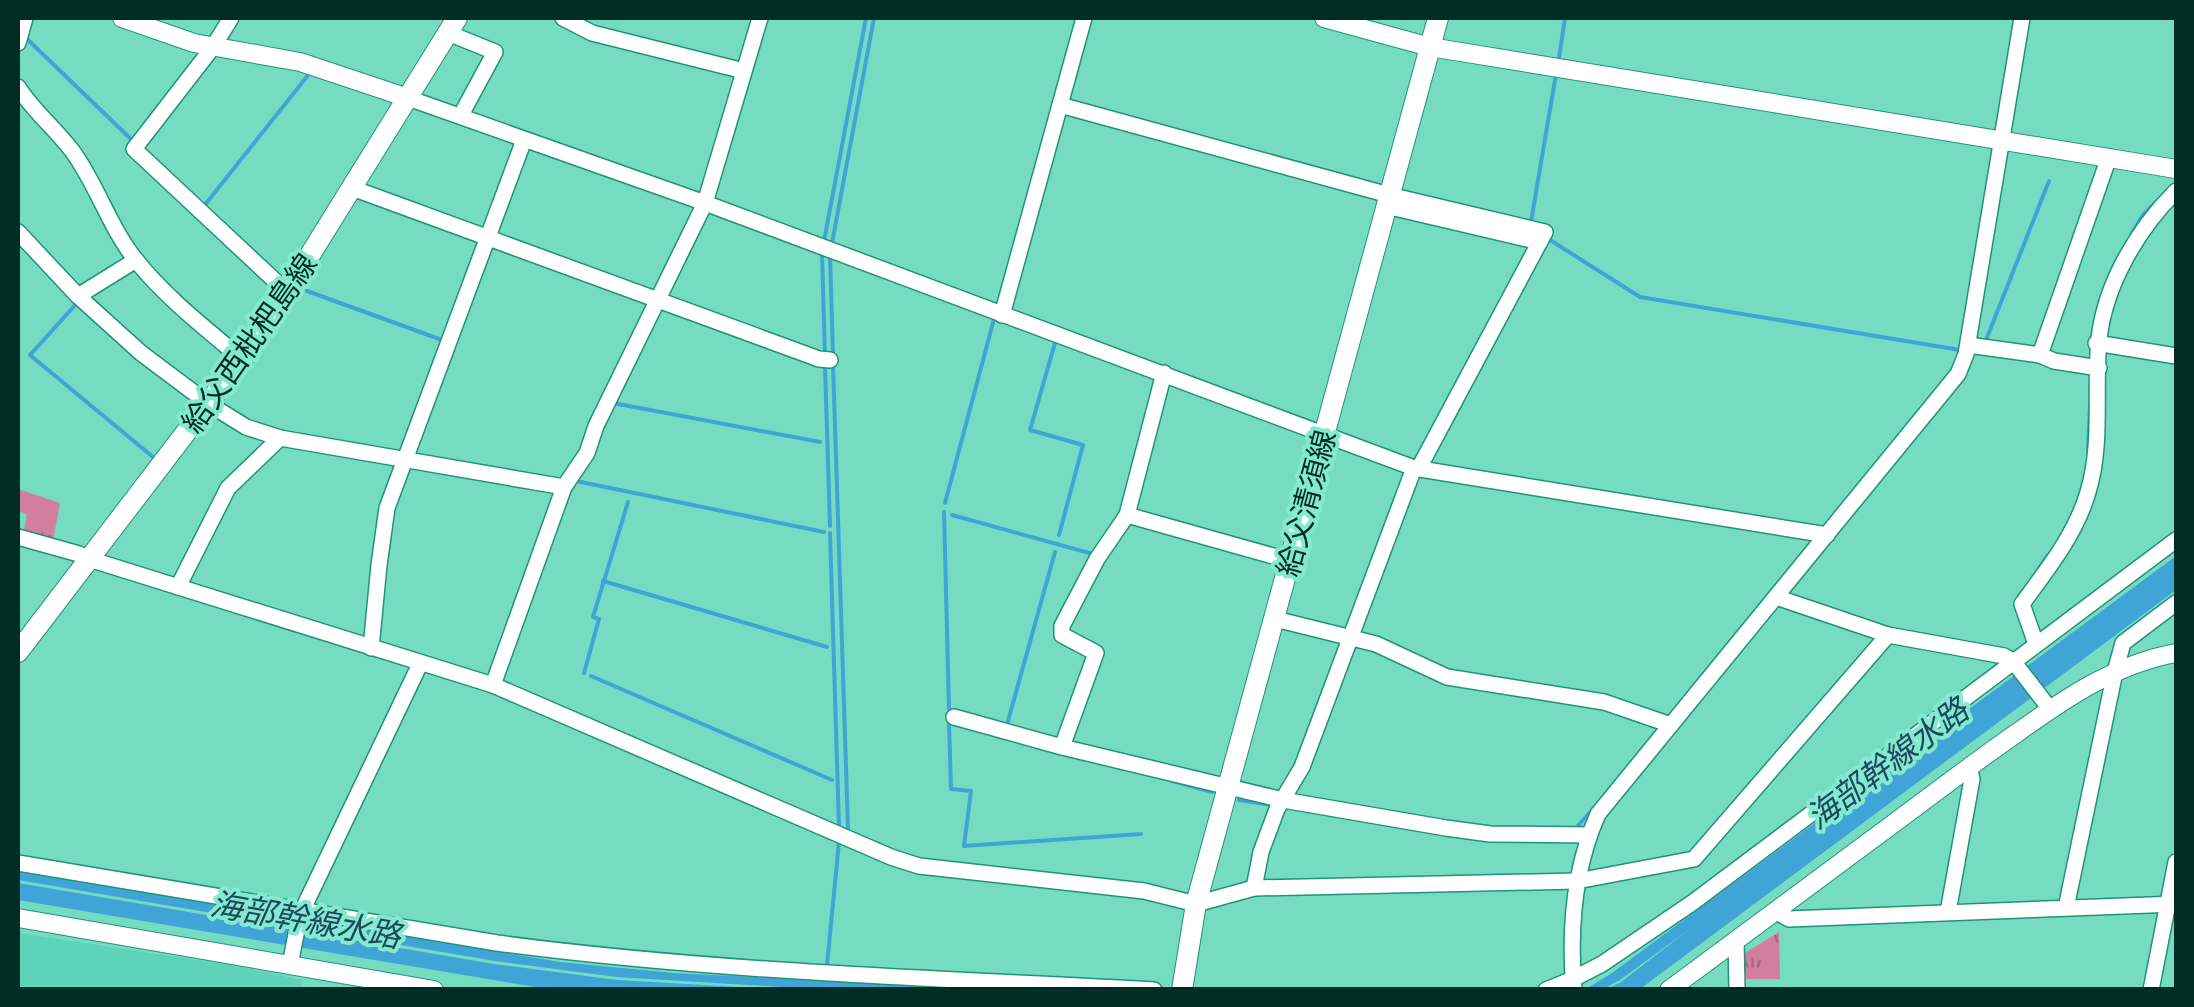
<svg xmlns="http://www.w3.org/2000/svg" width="2194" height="1007" viewBox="0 0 2194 1007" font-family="Quicksand,'Noto Sans JP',sans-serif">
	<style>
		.built { fill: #5dd3b7 }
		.grass { fill: url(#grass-tufts) }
		.water { fill: #40a4d7 }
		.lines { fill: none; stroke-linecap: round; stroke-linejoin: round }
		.stream { stroke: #40a4d7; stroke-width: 4 }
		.minor-casing { stroke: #20937b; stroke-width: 18 }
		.tertiary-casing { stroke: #20937b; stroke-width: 20 }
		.secondary-casing { stroke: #20937b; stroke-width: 22 }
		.minor { stroke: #fff; stroke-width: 15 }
		.tertiary { stroke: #fff; stroke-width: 18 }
		.secondary { stroke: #fff; stroke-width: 20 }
		.labels { text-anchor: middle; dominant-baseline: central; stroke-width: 8; stroke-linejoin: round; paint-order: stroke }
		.street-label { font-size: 30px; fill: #002e24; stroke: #83e9cf }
		.water-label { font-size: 32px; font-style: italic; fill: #1f485e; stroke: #83e9cf }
	</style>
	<defs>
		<pattern id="grass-tufts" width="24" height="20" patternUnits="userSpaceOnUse" patternTransform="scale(2.5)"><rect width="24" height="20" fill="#d17e9f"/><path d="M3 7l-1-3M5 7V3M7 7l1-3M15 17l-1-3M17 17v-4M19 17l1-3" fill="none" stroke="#a76881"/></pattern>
	</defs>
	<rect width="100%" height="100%" fill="#75dcc2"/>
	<polygon class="built" points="18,933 236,966 302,980 300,989 18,989"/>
	<g class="grass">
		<polygon points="18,489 60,503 53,541 26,532 24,529 27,515 18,510"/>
		<polygon points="1779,932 1780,979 1741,979 1740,956"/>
	</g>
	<g class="water">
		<polygon points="2176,556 2176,590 1640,989 1607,989 1621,982 1691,928 1620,980 1603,989 1584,990 1612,973"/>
		<polygon points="18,871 560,962 674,973 986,989 814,989 617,977 495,961 18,880"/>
		<polygon points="18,883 494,964 617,980 771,989 547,989 18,900"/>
	</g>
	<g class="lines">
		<g class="stream">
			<polyline points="26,38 134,142"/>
			<polyline points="1559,58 1565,18"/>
			<polyline points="204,206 309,74"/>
			<polyline points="1531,222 1556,74"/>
			<polyline points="2131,235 2143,215 2155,203"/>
			<polyline points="1550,240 1640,297 1960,350"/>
			<polyline points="824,241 866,18"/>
			<polyline points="832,243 874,18"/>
			<polyline points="822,252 825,356"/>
			<polyline points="830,256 833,355"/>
			<polyline points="2110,274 2119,256"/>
			<polyline points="307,291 442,340"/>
			<polyline points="77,303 30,355 153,457"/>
			<polyline points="1986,340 2049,181"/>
			<polyline points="1055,343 1030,430 1083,445 1059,535"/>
			<polyline points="833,364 848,829"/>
			<polyline points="825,366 830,526"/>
			<polyline points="613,403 820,442"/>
			<polyline points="2088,450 2090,404"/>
			<polyline points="576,481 824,532"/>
			<polyline points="945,503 994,319"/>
			<polyline points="944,512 949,709"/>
			<polyline points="952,515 1093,554"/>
			<polyline points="830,533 839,827"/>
			<polyline points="2031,580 2048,555"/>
			<polyline points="603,581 827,647"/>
			<polyline points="584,673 599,619 593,617 628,502"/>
			<polyline points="591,676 832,780"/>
			<polyline points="1008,721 1055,552"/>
			<polyline points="949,723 951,789 971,791 964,846 1141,834"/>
			<polyline points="1173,781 1212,792"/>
			<polyline points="1239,800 1272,805"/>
			<polyline points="1576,828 1593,809"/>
			<polyline points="827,965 839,842"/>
		</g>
		<defs>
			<g id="minor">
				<polyline points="231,18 213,47 134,149 287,292"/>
				<polyline points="563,18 592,33 744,71"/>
				<polyline points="448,33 495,52 461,115"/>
				<polyline points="18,43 25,18"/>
				<path d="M18 87C33 111 56 129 73 152 97 185 109 226 135 259 165 297 205 328 242 359"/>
				<polyline points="408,98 705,203 1414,468 1827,535"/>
				<polyline points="1060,105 1389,195 1545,232 1419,468"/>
				<polyline points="352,188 819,359 830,360"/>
				<polyline points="1386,206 1540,242"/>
				<polyline points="18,232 78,296 141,353 209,404 246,427 280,438 564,487"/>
				<polyline points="78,296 136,260"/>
				<polyline points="1002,315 1084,18"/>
				<polyline points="2096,343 2176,356"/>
				<polyline points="1968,345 2040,355 2109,157"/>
				<polyline points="2040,355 2054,361 2099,368"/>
				<polyline points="1164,373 1127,515 1097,559 1062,626 1062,635 1096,653 1062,747 1283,800 1446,828 1490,834 1589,835"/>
				<polyline points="1127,515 1291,561"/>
				<polyline points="18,537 79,554 89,559 493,685 891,857 919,866 1144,891 1196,904 1254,888 1577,881 1694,859 1888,635"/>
				<polyline points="178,587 228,488 280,438"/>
				<polyline points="1776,597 1888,635 2004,656 2013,661 2050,709"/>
				<polyline points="1275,619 1376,644 1447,677 1604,702 1671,725"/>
				<path d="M2036 644 2022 604C2047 570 2076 534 2088 492 2103 443 2094 389 2099 339 2105 284 2138 229 2176 191"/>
				<polyline points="371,648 379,565 387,508 524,140"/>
				<polyline points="493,685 564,487 587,453 596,426 705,203 760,18"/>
				<polyline points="954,717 1062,747"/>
				<path d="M18 863 497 943C715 972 935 978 1154 990"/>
				<polyline points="1254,888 1261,852 1277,809 1302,767 1414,468"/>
				<polyline points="2066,908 2115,672 2123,643 2176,603"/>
				<polyline points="303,909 420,664"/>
				<polyline points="1775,911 1789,919 2176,904"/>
				<polyline points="1948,912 1972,779 1969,767"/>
				<polyline points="1736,940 1737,990"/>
				<polyline points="290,965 301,909"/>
				<polyline points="1546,990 1573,979 1602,964 1692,903 2176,540"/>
				<path d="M1574 990C1569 931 1574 868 1598 814L1958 374 1966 354 2022 18"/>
				<polyline points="2151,990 2176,862"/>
			</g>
			<g id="tertiary">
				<polyline points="122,18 194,43 300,62 408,98"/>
				<polyline points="1324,18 1430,47 2176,169"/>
				<polyline points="18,918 434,990"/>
				<path d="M1669 990C1749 930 1829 871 1909 812 1944 786 1978 760 2014 735 2064 699 2115 664 2176 653"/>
			</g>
			<g id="secondary">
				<polyline points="18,652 242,359 287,292 457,18"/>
				<polyline points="1182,990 1196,904 1438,18"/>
			</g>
		</defs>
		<use href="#minor" class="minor-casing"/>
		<use href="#tertiary" class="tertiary-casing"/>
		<use href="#secondary" class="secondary-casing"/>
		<use href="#minor" class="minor"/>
		<use href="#tertiary" class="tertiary"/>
		<use href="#secondary" class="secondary"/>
	</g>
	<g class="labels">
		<g class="street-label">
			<text transform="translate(249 343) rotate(-55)">給父西枇杷島線</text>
			<text transform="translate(1306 503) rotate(-75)">給父清須線</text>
		</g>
		<g class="water-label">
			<text transform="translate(1887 763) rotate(-37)">海部幹線水路</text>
			<text transform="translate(306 919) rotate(10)">海部幹線水路</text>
		</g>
	</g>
	<rect width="2194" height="1007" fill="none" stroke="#002e24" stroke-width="40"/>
</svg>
